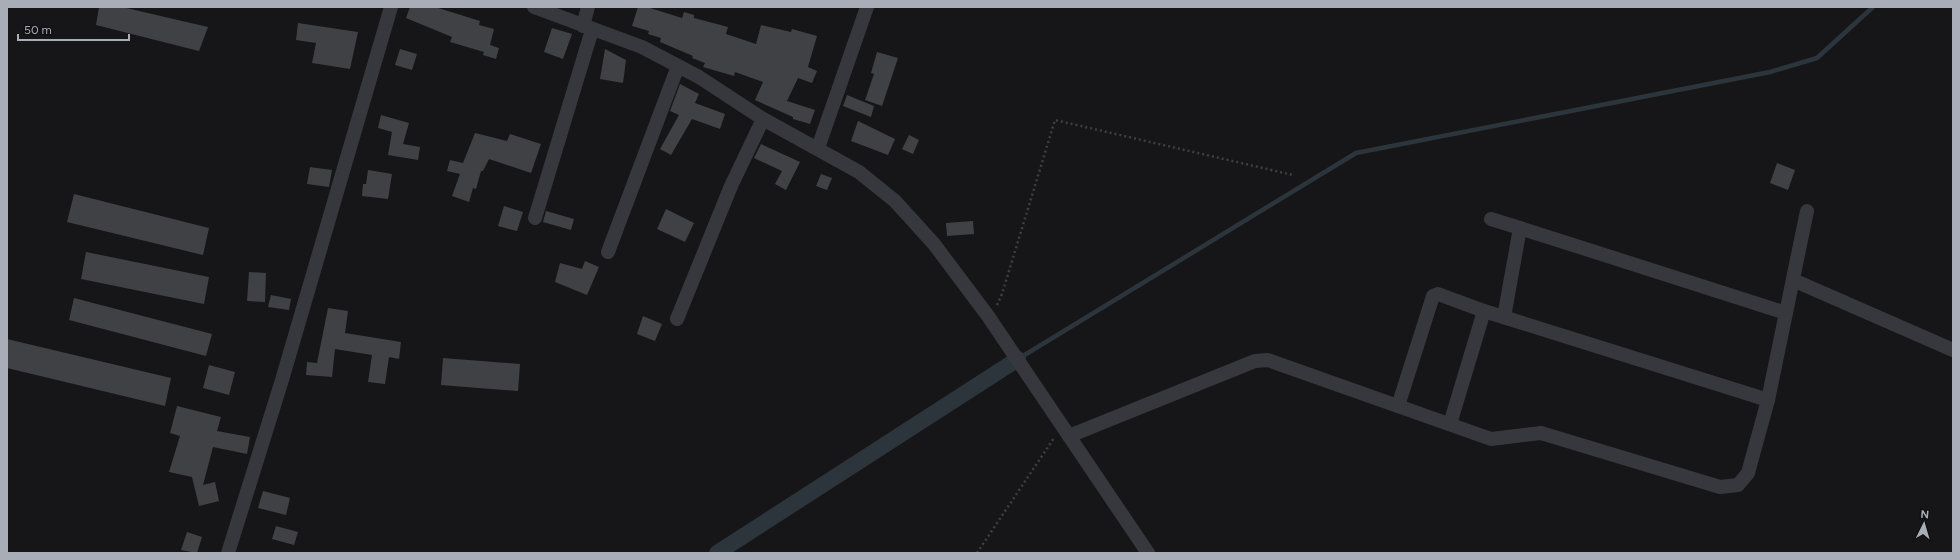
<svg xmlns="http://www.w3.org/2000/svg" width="1960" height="560" viewBox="0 0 1960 560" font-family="Figtree,sans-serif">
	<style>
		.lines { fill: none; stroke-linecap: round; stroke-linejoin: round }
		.stream { stroke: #2c353c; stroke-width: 4.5 }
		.canal { stroke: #2c353c; stroke-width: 16 }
		.building { fill: #404145 }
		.path { stroke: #3d3f44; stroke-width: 2.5; stroke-dasharray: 2 3; stroke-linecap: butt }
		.minor { stroke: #37383d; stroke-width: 14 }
	</style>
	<rect width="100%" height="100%" fill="#161618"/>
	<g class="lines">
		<polyline class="stream" points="1018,359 1356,153 1770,72 1817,58 1873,7"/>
		<polyline class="canal" points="717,553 1018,359"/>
	</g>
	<g class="building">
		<polygon points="99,7 122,7 208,27 199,51 96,25"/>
		<polygon points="410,7 435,7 480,21 479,25 494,29 490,45 499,48 496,59 483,55 484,52 450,42 452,37 406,18"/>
		<polygon points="638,7 647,7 682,18 684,12 694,15 694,18 728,27 726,34 756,44 761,25 791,32 792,29 817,36 808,67 817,71 812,83 798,78 787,101 815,110 810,124 793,119 793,117 755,100 763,82 735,72 734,76 703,67 705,63 692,58 693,56 660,42 661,38 648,34 649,31 632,26"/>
		<polygon points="298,23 358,32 350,69 312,63 316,43 296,40"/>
		<polygon points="552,28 572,34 563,59 544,52"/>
		<polygon points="400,49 417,54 412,70 395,65"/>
		<polygon points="605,49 626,60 623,83 600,79"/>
		<polygon points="877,52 898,58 882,106 865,100 874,74 871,73"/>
		<polygon points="680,84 699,94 695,103 725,114 720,129 692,119 671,155 660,149 679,115 670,111"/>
		<polygon points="847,95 874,106 871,117 843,106"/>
		<polygon points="381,115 409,123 403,144 420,147 418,160 388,155 392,132 378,128"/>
		<polygon points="858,121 895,139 888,155 851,141"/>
		<polygon points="475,133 507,141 510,134 541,144 531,173 489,159 483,171 481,171 476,189 473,188 469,202 452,196 460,174 447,171 450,160 463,163"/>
		<polygon points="909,135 919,140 913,154 902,149"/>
		<polygon points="761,144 800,162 786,190 775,184 782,171 754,158"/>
		<polygon points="1777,163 1795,170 1788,190 1770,183"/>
		<polygon points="310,167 332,170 329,187 307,184"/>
		<polygon points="368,170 392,174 388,199 362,196 363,184 366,184"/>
		<polygon points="821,174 832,178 827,190 816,186"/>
		<polygon points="74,194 209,228 203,255 67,222"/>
		<polygon points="504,206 523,212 517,231 498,226"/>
		<polygon points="666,209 694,223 685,242 657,229"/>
		<polygon points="546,211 574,219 571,230 543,222"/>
		<polygon points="973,221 974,234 947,236 946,223"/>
		<polygon points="86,252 209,277 204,304 81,279"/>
		<polygon points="585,261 599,267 587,295 555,282 560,263 582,269"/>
		<polygon points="249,272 266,273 265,302 247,301"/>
		<polygon points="271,295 291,299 289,310 268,307"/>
		<polygon points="74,298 212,334 206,356 69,320"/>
		<polygon points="328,308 348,311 345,333 401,342 399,359 389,357 385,384 368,382 372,355 335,349 332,377 306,375 307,362 317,363"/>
		<polygon points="643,316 662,324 655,341 637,334"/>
		<polygon points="7,339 171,378 165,406 7,368"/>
		<polygon points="443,358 520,364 518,391 441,385"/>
		<polygon points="209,365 235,372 229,395 203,388"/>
		<polygon points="177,406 221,417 217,431 250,437 247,454 213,447 203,485 215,482 219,501 199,506 192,477 169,472 180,436 170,433"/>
		<polygon points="263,491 290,498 286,515 258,508"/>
		<polygon points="276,526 298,532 294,545 272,539"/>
		<polygon points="187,532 202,537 197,553 181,550"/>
	</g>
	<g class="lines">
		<g class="path">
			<polyline points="997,305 1002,294 1055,120 1293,175"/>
			<polyline points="977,553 1054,438"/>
		</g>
		<g class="minor">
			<polyline points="534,7 642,47 699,77 763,119 859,172 895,201 934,244 988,316 1148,553"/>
			<polyline points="583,26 588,7"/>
			<polyline points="818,148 867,7"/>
			<polyline points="535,218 592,30"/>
			<polyline points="1491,219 1520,228"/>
			<polyline points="608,252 678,66"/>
			<polyline points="1793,280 1953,350"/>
			<polyline points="1504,317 1520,228 1786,313"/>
			<polyline points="677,319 731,186 763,119"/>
			<polyline points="1398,406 1433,296 1438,294 1484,311 1768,400"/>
			<polyline points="1450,424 1484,311"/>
			<polyline points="1069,436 1255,361 1268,360 1491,439 1541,433 1720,487 1738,485 1748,473 1768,400 1807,211"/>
			<polyline points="228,553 282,380 391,7"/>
		</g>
	</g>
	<rect width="1960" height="560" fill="none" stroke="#a8adb8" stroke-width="16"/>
	<g transform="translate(1924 524) rotate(5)" stroke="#111113" stroke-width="3" paint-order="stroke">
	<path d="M0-3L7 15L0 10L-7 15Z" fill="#a8adb8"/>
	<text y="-6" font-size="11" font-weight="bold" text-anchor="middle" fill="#a8adb8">N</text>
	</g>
	<path d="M18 34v6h111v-6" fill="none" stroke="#a8adb8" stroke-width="2"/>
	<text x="24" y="34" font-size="12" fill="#a8adb8" stroke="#111113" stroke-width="3" paint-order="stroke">50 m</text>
</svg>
